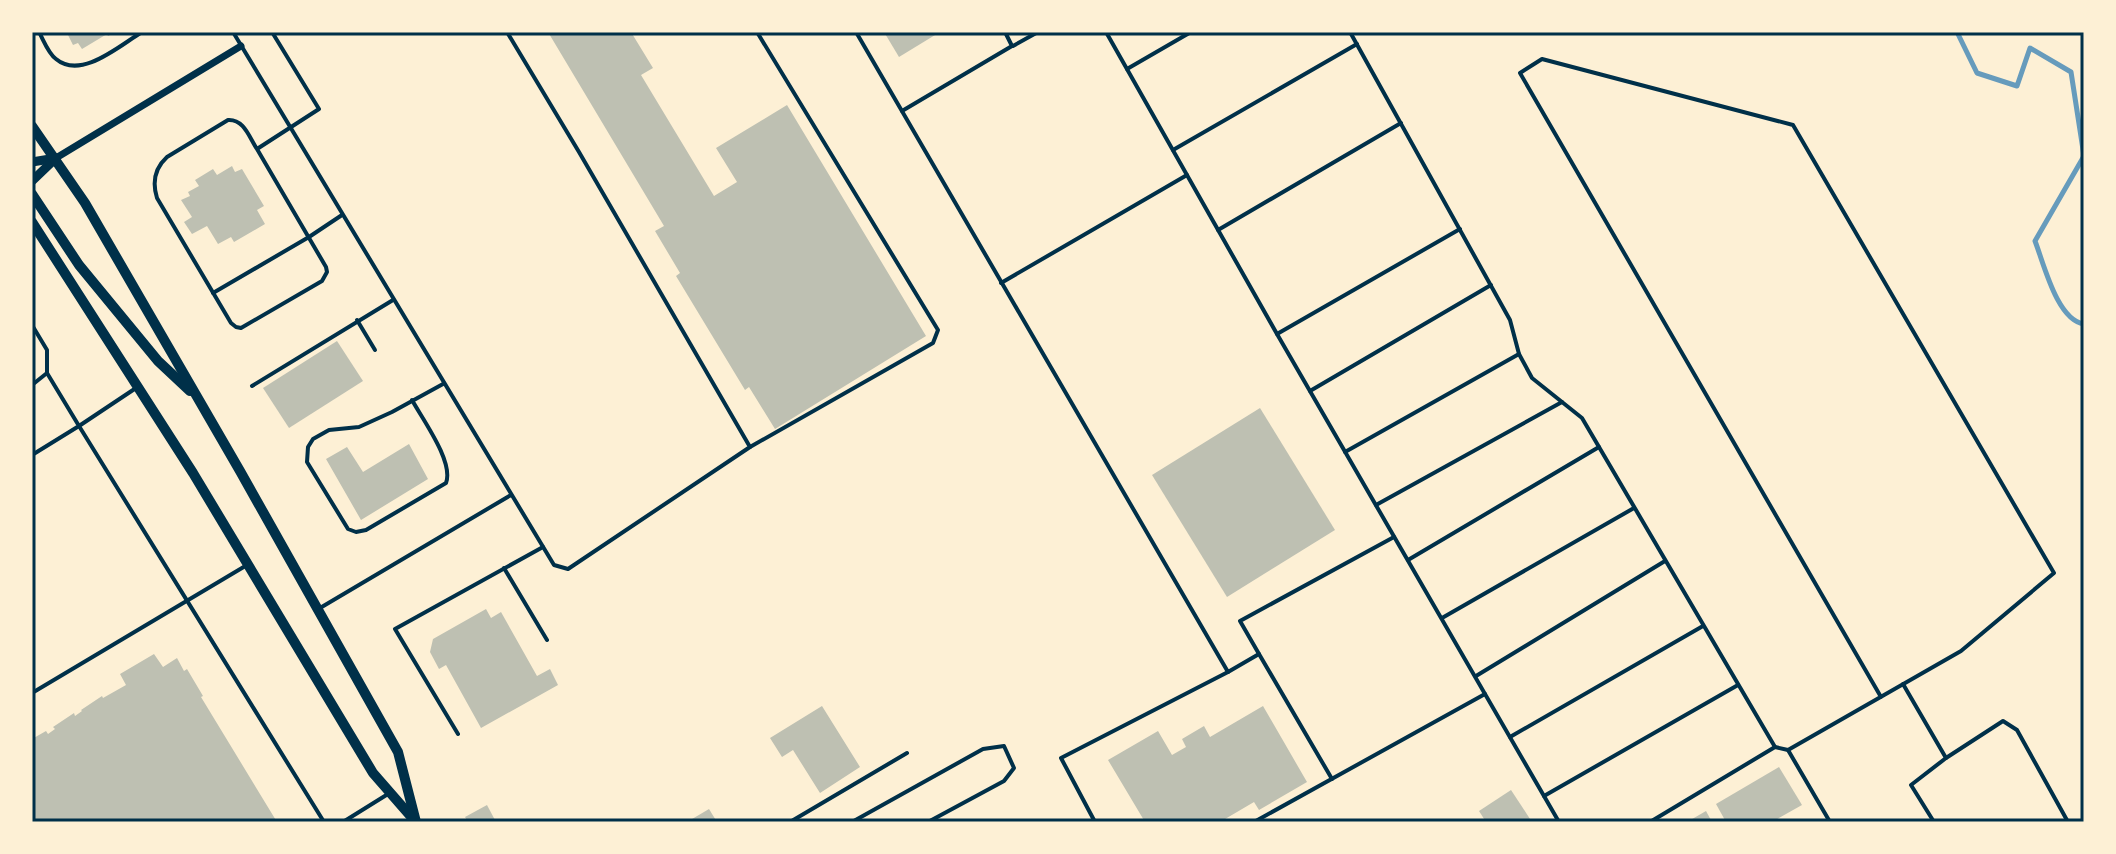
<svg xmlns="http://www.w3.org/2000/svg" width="2116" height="854" viewBox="0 0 2116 854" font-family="'Nunito Sans',sans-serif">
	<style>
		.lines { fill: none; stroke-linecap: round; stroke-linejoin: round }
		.stream { stroke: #669bbc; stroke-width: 5 }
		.building { fill: #bec0b2 }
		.service { stroke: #003049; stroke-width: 4 }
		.minor { stroke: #003049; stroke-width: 7 }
		.tertiary { stroke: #003049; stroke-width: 9 }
		.secondary { stroke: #003049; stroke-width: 10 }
		.neatline { fill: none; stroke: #003049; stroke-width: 3 }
	</style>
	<rect width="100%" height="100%" fill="#fdf0d5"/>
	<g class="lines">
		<g class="stream">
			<polyline points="1770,32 1771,32"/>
			<path d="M1957 32 1977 73 2017 86 2030 48 2071 72 2084 156 2035 241C2044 264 2057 320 2084 324"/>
		</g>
	</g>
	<g class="building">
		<polygon points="72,32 116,32 108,36 107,34 82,49 78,43 73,45 68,35"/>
		<polygon points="548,32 631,32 653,68 641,75 714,196 737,182 716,148 787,105 926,336 775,429 749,387 745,390 676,276 680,273 655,231 664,226"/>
		<polygon points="884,32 940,32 899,57"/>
		<polygon points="232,166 235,172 242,169 264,206 257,210 265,224 234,242 231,237 218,244 207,226 192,234 184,222 192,217 181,200 190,196 188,192 199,186 195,180 213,169 217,175"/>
		<polygon points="337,341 363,381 289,428 263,388"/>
		<polygon points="1260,408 1335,530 1227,597 1152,475"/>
		<polygon points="409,444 428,479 361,520 326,459 347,447 363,472"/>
		<polygon points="486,609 491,618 501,612 537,676 550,669 558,685 481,728 446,665 439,669 430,652 433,639"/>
		<polygon points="154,654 163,667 177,658 184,671 187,669 203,696 201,697 277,822 32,822 32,739 46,731 48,734 55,729 53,727 74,713 75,716 82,711 81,710 102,696 103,698 126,685 120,674"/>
		<polygon points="822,706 860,767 820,793 793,750 782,757 770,738"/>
		<polygon points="1263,706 1307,782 1259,810 1254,802 1220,822 1145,822 1108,760 1158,731 1172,755 1186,747 1182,739 1204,726 1210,737"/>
		<polygon points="1779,767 1802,805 1772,822 1726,822 1716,804"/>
		<polygon points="1511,790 1532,822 1486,822 1479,811"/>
		<polygon points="487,805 496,822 468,822 465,817"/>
		<polygon points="709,809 717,822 687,822"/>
		<polygon points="1706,811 1712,822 1687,822"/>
	</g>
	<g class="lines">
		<g class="service">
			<path d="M39 32C44 41 48 53 56 59 81 80 119 46 142 32"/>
			<polyline points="233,32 554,565 568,569 750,447 579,152 507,32"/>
			<polyline points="856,32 1228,672 1259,654 1332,779"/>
			<polyline points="1106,32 1277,334 1559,822"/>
			<polyline points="1350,32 1510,320 1519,354 1532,378 1582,418 1775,747 1788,750 1830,822"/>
			<polyline points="1013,46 1038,32"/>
			<polyline points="1127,69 1191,32"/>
			<polyline points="902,111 1012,46 1005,32"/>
			<path d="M257 149 326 267 327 272 322 281 241 328 236 327 231 323 157 198C152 182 155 168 167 157L228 120C244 119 249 137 257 149L319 109 272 32"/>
			<polyline points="1173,150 1357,44"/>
			<polyline points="1218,230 1401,123"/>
			<polyline points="1001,283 1187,175"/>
			<polyline points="213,293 309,237 342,215"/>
			<polyline points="357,320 375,350"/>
			<polyline points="32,325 47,350 47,373 79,426 32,455"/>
			<polyline points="1277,334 1460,229"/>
			<polyline points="32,385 47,373"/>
			<polyline points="252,386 393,300"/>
			<polyline points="136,388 79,426 324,822"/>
			<polyline points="1310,391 1491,285"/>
			<path d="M412 400C423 420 454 462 446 483L366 530 356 532 348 529 307 462 308 447 313 439 329 430 359 427 392 412 443 384"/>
			<polyline points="750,447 933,343 938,330 757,32"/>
			<polyline points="1345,452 1519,354"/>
			<polyline points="1376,505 1562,402"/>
			<polyline points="1408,560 1599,447"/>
			<polyline points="504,568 547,640"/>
			<polyline points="320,608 511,495"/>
			<polyline points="1442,618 1634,508"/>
			<polyline points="1259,654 1240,621 1394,537"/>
			<polyline points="1476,676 1665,561"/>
			<polyline points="1903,684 1946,758"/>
			<polyline points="32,693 247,565"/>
			<polyline points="458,734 395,629 543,547"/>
			<polyline points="1510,737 1703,626"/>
			<polyline points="1788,750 1961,651 2054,573 1793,125 1542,59 1520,73 1881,697"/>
			<polyline points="1544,796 1738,685"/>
			<polyline points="343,822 388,794"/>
			<polyline points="790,822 907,753"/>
			<polyline points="852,822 983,749 1004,746 1014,768 1004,781 928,822"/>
			<polyline points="1095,822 1061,758 1228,672"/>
			<polyline points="1254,822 1485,694"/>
			<polyline points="1650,822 1775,747"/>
			<polyline points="1934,822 1911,785 1946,758 2003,721 2017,730 2068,822"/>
		</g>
		<polyline class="minor" points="56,158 241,46"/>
		<g class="tertiary">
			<polyline points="32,162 56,158"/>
			<polyline points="32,181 56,158"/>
		</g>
		<g class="secondary">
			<polyline points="32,126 85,203 240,471 398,752 416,822"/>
			<polyline points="32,194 79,265 158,361 190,391"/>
			<polyline points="32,222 193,473 373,773 414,820"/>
		</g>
	</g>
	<rect width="2116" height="854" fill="none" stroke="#fdf0d5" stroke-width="68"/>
	<rect x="34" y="34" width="2048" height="786" class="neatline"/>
</svg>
